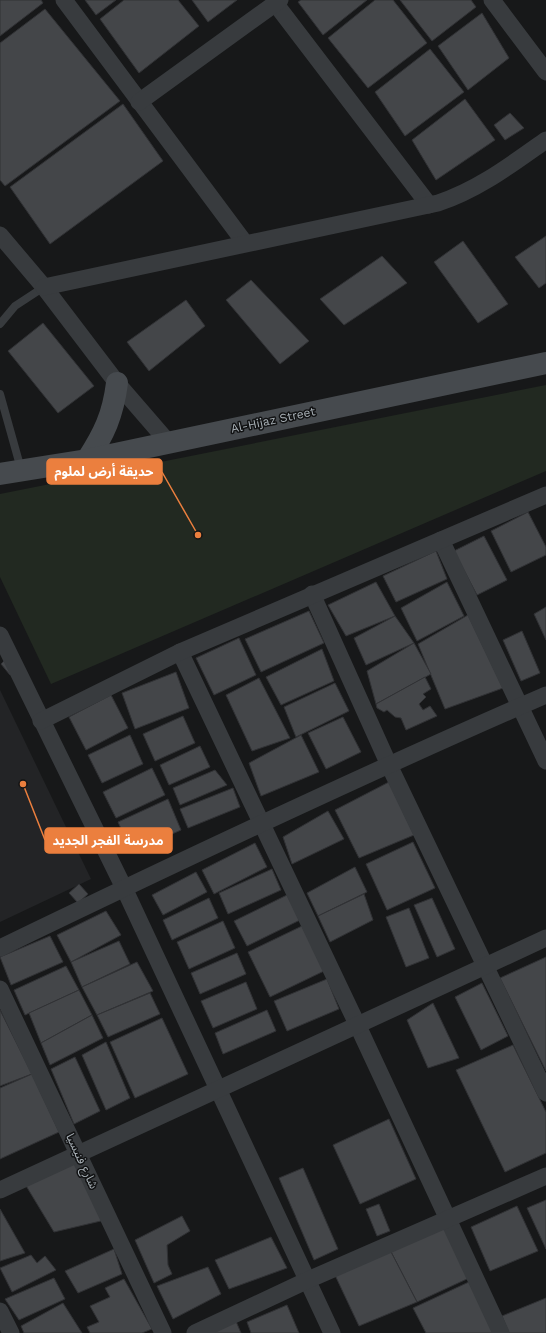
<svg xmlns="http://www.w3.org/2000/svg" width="546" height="1333" viewBox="0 0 546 1333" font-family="'Work Sans','Noto Sans Arabic',sans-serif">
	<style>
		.built { fill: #232426 }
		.green { fill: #222921 }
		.building { fill: #444649; stroke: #313235 }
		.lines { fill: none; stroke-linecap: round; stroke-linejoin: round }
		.lane { stroke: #383b3e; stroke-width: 8 }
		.street { stroke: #383b3e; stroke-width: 17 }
		.secondary { stroke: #464a4e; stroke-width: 22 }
		.labels { text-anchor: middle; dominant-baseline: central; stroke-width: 3; stroke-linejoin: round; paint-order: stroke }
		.street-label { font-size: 12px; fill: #aab2b8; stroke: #121314 }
		.leader { fill: none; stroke: #eb7f3e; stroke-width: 1.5 }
		.callout-dot { fill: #eb7f3e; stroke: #121314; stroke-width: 1.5 }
		.callout { fill: #eb7f3e; stroke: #eb7f3e; stroke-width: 1.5 }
		.callout-label { font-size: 13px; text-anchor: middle; font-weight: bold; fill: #fff }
	</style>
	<rect width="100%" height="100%" fill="#171819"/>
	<polygon class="built" points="0,690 91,879 0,922"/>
	<polygon class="green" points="546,385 546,471 51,684 0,577 0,494"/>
	<g class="building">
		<polygon points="0,0 41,0 43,3 0,36"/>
		<polygon points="85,0 116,0 96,15"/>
		<polygon points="124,0 178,0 199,26 139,73 100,19"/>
		<polygon points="192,0 237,0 208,22"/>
		<polygon points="301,0 367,0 323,35 298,2"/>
		<polygon points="375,0 393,0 427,43 368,88 328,38"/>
		<polygon points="400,0 471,0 476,7 432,41"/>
		<polygon points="45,9 120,101 5,186 0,180 0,43"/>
		<polygon points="482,13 509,58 468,90 438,46"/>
		<polygon points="430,49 464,92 405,136 375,92"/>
		<polygon points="465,99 495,140 436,180 412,140"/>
		<polygon points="123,104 163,161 50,244 10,187"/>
		<polygon points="510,113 524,128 505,140 494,125"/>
		<polygon points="546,236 546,283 539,288 515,257"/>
		<polygon points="463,241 508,304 478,323 434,262"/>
		<polygon points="382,256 407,283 344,325 320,299"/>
		<polygon points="251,280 309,341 280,364 226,300"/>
		<polygon points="186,300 205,326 149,371 127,342"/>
		<polygon points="43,323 94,386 58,413 8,351"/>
		<polygon points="528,512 546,547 546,555 511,572 491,531"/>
		<polygon points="484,536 507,580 477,595 454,551"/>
		<polygon points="436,551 447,579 396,602 383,576"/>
		<polygon points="376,582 395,616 346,636 328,605"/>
		<polygon points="447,582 464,616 417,641 401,608"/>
		<polygon points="546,607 546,640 534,614"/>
		<polygon points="309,611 324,643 261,672 245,639"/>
		<polygon points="468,615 503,688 445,709 418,644"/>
		<polygon points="395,616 414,643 366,665 354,638"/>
		<polygon points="522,631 540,673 521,681 503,640"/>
		<polygon points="239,638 256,675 214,695 196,658"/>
		<polygon points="414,643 431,674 376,704 367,671"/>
		<polygon points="322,649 334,681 281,705 266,677"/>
		<polygon points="6,659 16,671 10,675 1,664"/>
		<polygon points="176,672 189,708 135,729 122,693"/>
		<polygon points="425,677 431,689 423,694 426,697 419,704 423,710 430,706 437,716 406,730 401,718 395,717 387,710 384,712 377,708 376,704"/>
		<polygon points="259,678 290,738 252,751 226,695"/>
		<polygon points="335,683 349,711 296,737 284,707"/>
		<polygon points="111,695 128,728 86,750 69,717"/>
		<polygon points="183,716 195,743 155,761 143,734"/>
		<polygon points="343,717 361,752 326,769 308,733"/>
		<polygon points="130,735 143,764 102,783 88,755"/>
		<polygon points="301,735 319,772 261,796 249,763"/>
		<polygon points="200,746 210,767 169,785 160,765"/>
		<polygon points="152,768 165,795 116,818 103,792"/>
		<polygon points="215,770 227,785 180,805 173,788"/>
		<polygon points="389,782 414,835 359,858 335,810"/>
		<polygon points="233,788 240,807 188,828 180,809"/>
		<polygon points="168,799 181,830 132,852 118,822"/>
		<polygon points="328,811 344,839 292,864 283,837"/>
		<polygon points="413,842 435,888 387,910 366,864"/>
		<polygon points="255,843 267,867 214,894 202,870"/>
		<polygon points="355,867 367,892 318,916 307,893"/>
		<polygon points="272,869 281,890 228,914 219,893"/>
		<polygon points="196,872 207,892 163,915 152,895"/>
		<polygon points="79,884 88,894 78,903 69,893"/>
		<polygon points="364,894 373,920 330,942 318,916"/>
		<polygon points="287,895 300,920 247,946 234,921"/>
		<polygon points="209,898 218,918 172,940 163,920"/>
		<polygon points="432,898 455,949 437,957 414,905"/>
		<polygon points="409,908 429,958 406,967 386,917"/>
		<polygon points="106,911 121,935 71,962 57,935"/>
		<polygon points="223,921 235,948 189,969 177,942"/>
		<polygon points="302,926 324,971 270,997 248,952"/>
		<polygon points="50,936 63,962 11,985 0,957"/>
		<polygon points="119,941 130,964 82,987 71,962"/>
		<polygon points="237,953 246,974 200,994 191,973"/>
		<polygon points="546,957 546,1071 500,978"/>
		<polygon points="137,962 153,991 97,1015 82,987"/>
		<polygon points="66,966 79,990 25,1015 14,990"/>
		<polygon points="327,979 339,1009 287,1031 274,1001"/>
		<polygon points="246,982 257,1009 213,1028 201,1001"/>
		<polygon points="482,983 508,1036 481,1050 455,997"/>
		<polygon points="79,990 92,1015 41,1043 29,1013"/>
		<polygon points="150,993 160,1014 108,1037 97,1015"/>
		<polygon points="433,1003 459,1058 428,1068 407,1020"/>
		<polygon points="0,1010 32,1074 0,1086"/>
		<polygon points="267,1010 276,1031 223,1054 215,1033"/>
		<polygon points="92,1015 103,1038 50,1065 41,1043"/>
		<polygon points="162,1018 188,1074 135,1098 110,1042"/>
		<polygon points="106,1042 130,1098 106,1110 82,1055"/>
		<polygon points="513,1045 546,1112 546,1153 505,1172 456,1070"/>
		<polygon points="75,1057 100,1111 74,1124 51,1069"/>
		<polygon points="32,1074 59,1132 0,1159 0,1088"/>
		<polygon points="389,1119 416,1179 360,1204 333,1145"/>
		<polygon points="76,1161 105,1220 54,1232 25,1184"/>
		<polygon points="303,1168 338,1249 314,1260 279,1178"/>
		<polygon points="546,1200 546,1249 527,1208"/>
		<polygon points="379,1204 390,1231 377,1236 366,1209"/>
		<polygon points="517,1206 538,1251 490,1271 471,1227"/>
		<polygon points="0,1209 25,1253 0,1261"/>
		<polygon points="182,1216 190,1231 167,1245 168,1265 172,1274 154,1283 135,1240"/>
		<polygon points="445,1224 469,1278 417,1302 389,1248"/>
		<polygon points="271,1237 287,1268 229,1289 215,1260"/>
		<polygon points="389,1248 417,1302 359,1326 334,1273"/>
		<polygon points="114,1249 122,1274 78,1293 65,1271"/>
		<polygon points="31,1255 37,1263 45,1256 56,1270 12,1292 0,1268"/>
		<polygon points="208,1267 221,1294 173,1319 157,1286"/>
		<polygon points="54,1278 65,1299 19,1320 5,1299"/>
		<polygon points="124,1279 152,1329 142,1333 90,1333 87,1327 99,1322 90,1306 110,1297 105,1288"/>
		<polygon points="471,1281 496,1333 426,1333 413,1308"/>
		<polygon points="546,1298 546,1333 509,1333 502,1316"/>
		<polygon points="63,1303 82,1333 24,1333 21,1326"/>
		<polygon points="287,1305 299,1333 251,1333 247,1322"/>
		<polygon points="235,1319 241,1333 207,1333"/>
	</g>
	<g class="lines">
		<g class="lane">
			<polyline points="0,324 15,306 44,287"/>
			<polyline points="0,394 21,469"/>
		</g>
		<g class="street">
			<polyline points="64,0 245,243"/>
			<polyline points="492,0 546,72"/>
			<polyline points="275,3 429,205"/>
			<polyline points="139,102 280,0"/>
			<polyline points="0,235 44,287 117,383 168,442"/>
			<path d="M44 287 438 203C478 190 512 164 546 140"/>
			<polyline points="441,540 546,761"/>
			<polyline points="312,594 389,765 546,1093"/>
			<polyline points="0,635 124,888 332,1333"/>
			<polyline points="180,652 357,1024 501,1333"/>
			<polyline points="41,721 180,652 546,495"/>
			<path d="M0 948C180 861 362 775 546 695"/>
			<polyline points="0,989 163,1333"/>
			<path d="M0 1190C182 1107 364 1021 546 938"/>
			<polyline points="0,1311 11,1333"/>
			<polyline points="195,1333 308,1280 546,1176"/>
		</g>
		<g class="secondary">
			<path d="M87 460C104 434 113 415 117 383"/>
			<polyline points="0,474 87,460 546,363"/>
		</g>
	</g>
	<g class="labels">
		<g class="street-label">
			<text transform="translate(273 420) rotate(-12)">Al-Hijaz Street</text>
			<text transform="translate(82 1161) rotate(65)">شارع فنيسيا</text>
		</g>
	</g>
	<path class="leader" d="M198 535L162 472M23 784L45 840"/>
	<g class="callout-dot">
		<circle cx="198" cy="535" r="4"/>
		<circle cx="23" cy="784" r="4"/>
	</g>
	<g class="callout">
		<rect x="47" y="459" width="115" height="25" rx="4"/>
		<rect x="45" y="828" width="127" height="25" rx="4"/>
	</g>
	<g class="callout-label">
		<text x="104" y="476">حديقة أرض لملوم</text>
		<text x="108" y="845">مدرسة الفجر الجديد</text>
	</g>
</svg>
